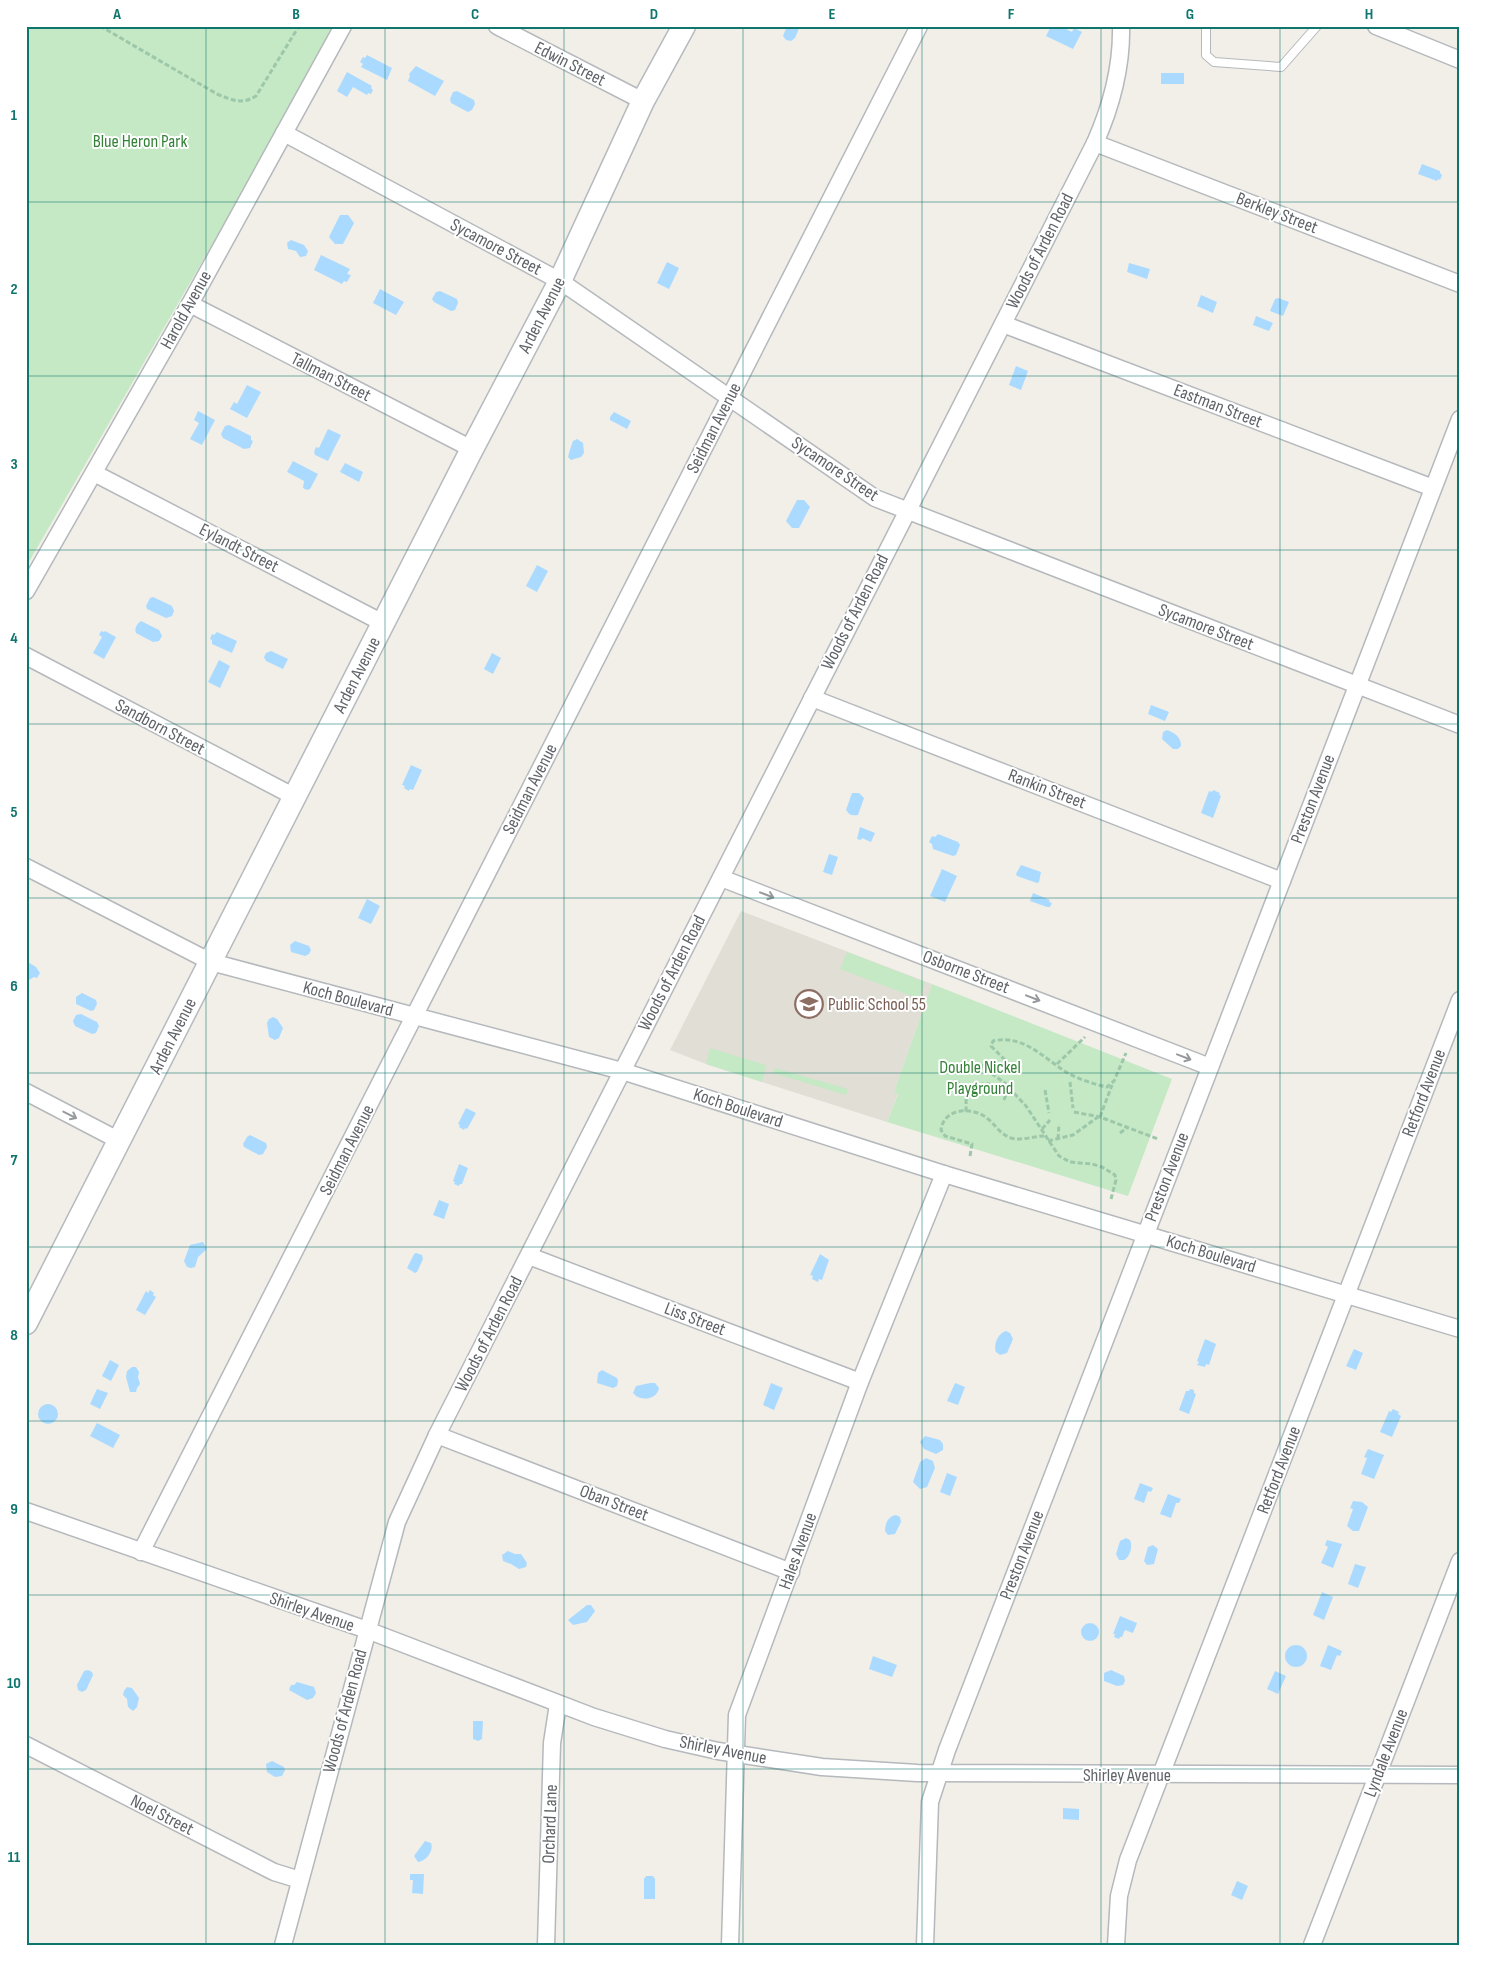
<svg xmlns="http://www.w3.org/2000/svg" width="1486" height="1971" viewBox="0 0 1486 1971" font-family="'Sofia Sans Condensed',sans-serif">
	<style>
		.education { fill: #e1ded6 }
		.green { fill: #c5e8c5 }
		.water { fill: #aadaff }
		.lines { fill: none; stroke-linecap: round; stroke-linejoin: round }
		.lane-casing { stroke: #b5b8bc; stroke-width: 10 }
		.street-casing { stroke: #b5b8bc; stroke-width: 19 }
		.secondary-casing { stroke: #b6babf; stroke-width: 25 }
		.path { stroke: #9cc7a9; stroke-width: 3; stroke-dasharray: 5 2.5; stroke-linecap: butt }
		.lane { stroke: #fff; stroke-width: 8 }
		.street { stroke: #fff; stroke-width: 16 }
		.secondary { stroke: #fff; stroke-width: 22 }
		.oneway { stroke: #979a9d }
		.grid { fill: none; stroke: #0f766e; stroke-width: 1; stroke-opacity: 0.55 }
		.labels { text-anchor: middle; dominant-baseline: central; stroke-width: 4; stroke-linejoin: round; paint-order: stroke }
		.street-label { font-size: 18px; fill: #5f6368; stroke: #fff }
		.park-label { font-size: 18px; fill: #348238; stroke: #fff }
		.education-label { font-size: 18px; fill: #785e54; stroke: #fff; text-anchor: start }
		.neatline { fill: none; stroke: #0f766e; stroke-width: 2 }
		.grid-label { font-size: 16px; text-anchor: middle; font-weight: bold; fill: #0f766e }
	</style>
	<rect width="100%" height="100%" fill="#f1efe8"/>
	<polygon class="education" points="741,911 932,984 894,1092 898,1093 887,1122 706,1064 670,1050"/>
	<g class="green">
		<polygon points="26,26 338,26 26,567"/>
		<polygon points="847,952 925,982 919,999 840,969"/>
		<polygon points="932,984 1172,1079 1128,1196 887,1122 898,1094 894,1092"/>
		<polygon points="710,1048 766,1065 762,1082 706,1064"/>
		<polygon points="775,1068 848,1089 846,1095 773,1073"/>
	</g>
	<g class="water">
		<polygon points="787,26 800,26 795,38 791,41 786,40 783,36"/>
		<polygon points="1051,26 1060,26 1072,32 1074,28 1082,32 1073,49 1046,36"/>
		<polygon points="367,55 392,68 387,80 361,67 363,64 360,62 363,57 365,58"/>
		<polygon points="416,66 444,81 435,96 408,81 410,76 409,74"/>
		<polygon points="347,72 372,86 371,88 373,90 371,94 368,93 367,95 353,87 347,97 337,91"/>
		<rect x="1161" y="73" width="23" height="11"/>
		<polygon points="457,91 474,100 475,104 472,110 468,112 451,103 450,99 453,92"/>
		<polygon points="1422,164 1440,171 1440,173 1442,175 1440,180 1438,179 1437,181 1418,174"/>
		<polygon points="340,215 348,215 354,223 343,244 335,244 329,237"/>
		<polygon points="291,240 304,245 308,251 306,256 300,257 296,251 288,249 287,243"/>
		<polygon points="321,255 350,269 347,274 351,275 347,282 344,281 342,284 314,270"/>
		<polygon points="667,262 679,268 669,289 657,283"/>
		<polygon points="1129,263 1150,269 1147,279 1127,272"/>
		<polygon points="380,289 404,302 396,315 373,303"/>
		<polygon points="440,291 457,299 458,303 455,310 451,311 434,302 432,299 436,292"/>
		<polygon points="1201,295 1217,302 1213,313 1197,306"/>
		<polygon points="1278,298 1289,302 1283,316 1270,311 1275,299"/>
		<polygon points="1256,316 1273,323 1269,331 1253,325"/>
		<polygon points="1016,366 1028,371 1021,390 1009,385"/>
		<polygon points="247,385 261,392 247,418 230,409 234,402 237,404"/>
		<polygon points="198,411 215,420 202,445 190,439 199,423 194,420"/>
		<polygon points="614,412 631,421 627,429 610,420 610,417"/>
		<polygon points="229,425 251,436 251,440 253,441 250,448 244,449 223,438 221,434 225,426"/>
		<polygon points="328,429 341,435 328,461 315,455 314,452 316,447 319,448"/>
		<path d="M577 439 583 443 584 453 581 457 571 460 568 457C568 456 572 443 573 441Z"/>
		<polygon points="293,461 318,474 310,489 307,490 303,488 304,481 287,472"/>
		<polygon points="345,463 363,472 359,482 340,472"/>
		<polygon points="797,500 804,500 810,507 799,528 792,528 786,521"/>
		<polygon points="537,565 548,571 537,592 526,586"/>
		<polygon points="153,597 172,606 174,611 172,616 166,618 147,609 146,606 150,598"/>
		<path d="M141 621 159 630 162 636 159 641 153 642 136 633C134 628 137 624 141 621Z"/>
		<polygon points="101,631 104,632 105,631 116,637 104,659 93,653 102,637 99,635"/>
		<polygon points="217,632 237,641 232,653 212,644 212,640 210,639 212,634 214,635"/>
		<polygon points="271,651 288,659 283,669 266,661 264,657 266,653"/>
		<polygon points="492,653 501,658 493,674 484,669"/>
		<polygon points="219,660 230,666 220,688 208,682"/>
		<polygon points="1151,705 1169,712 1165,721 1148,714"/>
		<path d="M1167 730C1175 733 1181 737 1181 746L1178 749H1173L1162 739 1163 732Z"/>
		<polygon points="411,765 422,770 413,790 410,789 409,791 404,788 405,786 402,785"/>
		<polygon points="1213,790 1220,793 1219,795 1221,796 1213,818 1201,813 1209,791 1212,792"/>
		<path d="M852 793H859L864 798 858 815C851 816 850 815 846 810Z"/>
		<polygon points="860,827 875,833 871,842 862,838 861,840 857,839"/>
		<polygon points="938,834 958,842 960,845 956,855 953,856 933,849 932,844 929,842 932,836 935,837"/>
		<polygon points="829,854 838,857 832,875 823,872"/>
		<polygon points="1021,865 1041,872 1039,882 1037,883 1017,876 1016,874"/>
		<polygon points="942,869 957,876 945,902 930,896"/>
		<polygon points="1033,893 1050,900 1049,902 1052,903 1050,907 1047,907 1030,901"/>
		<polygon points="367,899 380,906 371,924 358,918"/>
		<polygon points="295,941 309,946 311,950 309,954 305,956 291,952 290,945"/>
		<polygon points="26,961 36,967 40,973 37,978 34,977 29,980 26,978"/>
		<polygon points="82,993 96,1000 97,1004 94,1010 91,1011 76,1004 76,997"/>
		<polygon points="81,1014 97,1022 99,1026 96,1033 92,1034 75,1026 73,1021 76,1015"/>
		<polygon points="273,1017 277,1019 283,1028 279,1038 275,1040 269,1037 267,1023 269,1019"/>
		<polygon points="466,1108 476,1113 467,1129 465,1128 464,1130 459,1127 460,1125 458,1124"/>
		<polygon points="250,1135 266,1143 267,1147 263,1154 259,1155 244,1147 243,1144 247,1137"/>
		<polygon points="459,1164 468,1168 462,1184 460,1184 459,1186 454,1184 455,1182 453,1181"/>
		<polygon points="439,1200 449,1204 444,1219 433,1215"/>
		<polygon points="203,1242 207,1249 198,1257 195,1267 191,1268 187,1267 184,1261 190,1245"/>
		<polygon points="416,1253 422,1255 423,1259 417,1272 415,1273 407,1268 414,1254"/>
		<polygon points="820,1254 829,1260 822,1280 819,1279 818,1282 812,1279 813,1276 810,1275"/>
		<polygon points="150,1290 154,1293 153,1295 156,1297 145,1315 136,1310 146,1291 148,1293"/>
		<path d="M1006 1331 1010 1333 1013 1339 1007 1353 1000 1355 996 1352C993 1345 998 1333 1006 1331Z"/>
		<polygon points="1205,1339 1216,1344 1209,1365 1206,1364 1205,1367 1197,1365 1199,1362 1197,1361"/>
		<polygon points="1354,1349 1363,1353 1356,1370 1346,1366"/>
		<polygon points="110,1360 119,1365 111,1381 102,1376"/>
		<polygon points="132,1367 136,1367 139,1372 138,1377 140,1384 137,1388 136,1392 130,1392 126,1377 127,1371"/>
		<polygon points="602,1370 617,1378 618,1381 617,1386 613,1388 597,1383 598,1373"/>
		<path d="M650 1383H655L659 1388C657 1400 640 1402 633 1393L636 1386Z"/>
		<polygon points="771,1383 783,1388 774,1410 763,1405"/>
		<polygon points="955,1383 965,1387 958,1405 947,1401"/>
		<polygon points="97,1389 108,1393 100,1409 90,1404"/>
		<polygon points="1190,1389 1194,1390 1194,1393 1196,1394 1189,1414 1179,1410 1186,1391 1189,1391"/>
		<circle cx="48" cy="1414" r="10"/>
		<polygon points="1393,1409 1399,1412 1398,1414 1401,1416 1392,1437 1380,1432 1389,1411 1391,1412"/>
		<polygon points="97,1423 120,1435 113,1448 90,1436"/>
		<polygon points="925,1436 940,1440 943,1444 943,1450 936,1454 924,1449 920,1442"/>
		<polygon points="1368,1449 1384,1455 1374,1479 1361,1474 1367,1458 1364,1457"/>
		<polygon points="926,1458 933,1461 935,1468 927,1487 920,1489 913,1482 920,1462"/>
		<polygon points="947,1473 957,1477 950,1496 940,1492"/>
		<polygon points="1140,1483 1153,1488 1151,1492 1148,1491 1144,1503 1134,1499"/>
		<polygon points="1168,1494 1181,1499 1179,1503 1176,1503 1171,1518 1160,1514"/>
		<polygon points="1353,1501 1362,1502 1368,1507 1359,1531 1353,1531 1347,1526 1353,1509 1350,1508"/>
		<path d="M896 1515 900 1517 901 1522 895 1534 888 1535 885 1531C885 1524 888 1516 896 1515Z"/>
		<path d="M1126 1538 1130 1540C1133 1546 1130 1557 1124 1560H1119L1116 1554 1120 1541Z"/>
		<polygon points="1327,1540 1342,1544 1333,1568 1321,1563 1328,1547 1325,1545"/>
		<polygon points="1153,1545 1158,1549 1154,1564 1147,1565 1144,1561 1148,1547"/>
		<polygon points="508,1551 515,1554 521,1554 527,1563 526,1567 519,1569 511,1564 503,1561 502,1555"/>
		<polygon points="1355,1564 1366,1567 1358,1588 1348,1584"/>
		<polygon points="1322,1592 1333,1597 1324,1620 1313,1615"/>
		<polygon points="587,1605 591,1605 595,1611 587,1622 573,1625 568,1620"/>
		<polygon points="1120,1616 1137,1623 1133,1633 1125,1630 1122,1637 1120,1637 1119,1639 1114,1637 1115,1634 1113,1634"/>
		<circle cx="1090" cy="1632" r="9"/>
		<polygon points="1328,1645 1342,1651 1340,1656 1337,1655 1331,1670 1320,1666"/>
		<circle cx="1296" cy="1656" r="11"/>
		<polygon points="873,1656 897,1665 892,1677 869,1669"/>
		<polygon points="88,1670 92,1672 93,1675 86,1690 82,1692 78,1690 77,1685 84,1671"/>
		<polygon points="1111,1670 1124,1676 1125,1681 1123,1685 1117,1686 1104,1681 1104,1673"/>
		<polygon points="1275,1671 1286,1676 1278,1694 1267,1689"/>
		<polygon points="297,1682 314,1687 316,1693 313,1698 307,1700 289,1690 291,1685 294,1685"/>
		<polygon points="127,1687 132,1688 139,1698 137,1707 133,1711 128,1707 127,1699 123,1695 124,1691"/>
		<polygon points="473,1721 483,1721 482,1739 478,1741 473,1739"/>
		<polygon points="272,1761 284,1767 285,1770 282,1776 275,1777 267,1772 266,1764"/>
		<polygon points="1063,1808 1079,1809 1079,1820 1063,1819"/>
		<path d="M425 1841 431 1843C434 1851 426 1861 418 1862L414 1856Z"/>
		<polygon points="410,1874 424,1874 423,1894 412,1893 413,1880 410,1880"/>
		<polygon points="646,1876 653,1876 655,1879 655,1899 644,1899 644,1878 645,1878"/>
		<polygon points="1237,1881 1248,1886 1242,1900 1231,1895"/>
	</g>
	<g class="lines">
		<defs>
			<polyline id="lane" points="1206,26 1206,55 1214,62 1281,67 1317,26"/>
			<g id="street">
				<polyline points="497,26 643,101"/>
				<polyline points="1376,26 1460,60"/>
				<polyline points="284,133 560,281 875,498 1460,725"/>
				<polyline points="1095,143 1460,284"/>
				<polyline points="190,304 472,449"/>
				<polyline points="1003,324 1433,488"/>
				<polyline points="94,473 383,623"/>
				<polyline points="26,591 190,304 343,26"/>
				<polyline points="26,656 295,797"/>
				<polyline points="812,698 1282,881"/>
				<polyline points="26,867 211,962 622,1071 944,1174 1460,1329"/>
				<polyline points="721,878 1210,1067"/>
				<polyline points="26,1092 120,1141"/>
				<polyline points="529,1256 860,1382"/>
				<polyline points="437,1435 791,1572"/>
				<polyline points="26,1511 367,1630 594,1717 665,1739 718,1751 822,1767 917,1773 1460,1775"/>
				<polyline points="141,1552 919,26"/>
				<polyline points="26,1745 274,1872 300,1880"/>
				<path d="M283 1945 397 1522 437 1435 1095 143C1111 107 1122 66 1121 26"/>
				<polyline points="546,1945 552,1743 558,1704"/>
				<polyline points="730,1945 737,1715 860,1382 944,1174"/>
				<polyline points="925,1945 930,1802 947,1750 1460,419"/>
				<polyline points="1116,1945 1119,1896 1128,1860 1460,1000"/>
				<polyline points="1312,1945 1460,1561"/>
			</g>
			<polyline id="secondary" points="26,1323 472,449 560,281 643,101 684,26"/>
		</defs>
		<use href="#lane" class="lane-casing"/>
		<use href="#street" class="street-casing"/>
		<use href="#secondary" class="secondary-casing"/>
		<g class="path">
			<path d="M100 26 217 94C232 100 242 105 256 96L299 26"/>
			<polyline points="1057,1064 1085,1037"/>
			<path d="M955 1081C968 1086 966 1099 966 1112"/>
			<polyline points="1070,1082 1073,1108"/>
			<polyline points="965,1090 985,1083 1012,1091 1026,1106 1059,1156 1070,1162 1092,1164 1102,1167 1115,1175 1116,1180 1111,1199"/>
			<polyline points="1045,1090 1049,1113"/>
			<path d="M1004 1100 1008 1089 1005 1083 982 1067 985 1063 1005 1068 1008 1066 1007 1062 991 1046 993 1041C1023 1034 1044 1058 1066 1072 1078 1079 1093 1084 1107 1087L1114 1081 1126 1053"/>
			<polyline points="1074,1112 1100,1117 1158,1139"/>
			<polyline points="1100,1117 1112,1085"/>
			<polyline points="1042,1129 1050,1120"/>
			<polyline points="1120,1133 1127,1128"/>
			<polyline points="1058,1139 1059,1124"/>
			<polyline points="1048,1141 1073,1135 1098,1117"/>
			<path d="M970 1156 972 1144 945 1136 941 1130C943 1110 968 1106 984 1116 994 1122 999 1134 1011 1138 1023 1141 1033 1136 1045 1136"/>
		</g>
		<use href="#lane" class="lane"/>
		<use href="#street" class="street"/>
		<use href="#secondary" class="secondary"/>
	</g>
	<defs><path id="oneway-shaft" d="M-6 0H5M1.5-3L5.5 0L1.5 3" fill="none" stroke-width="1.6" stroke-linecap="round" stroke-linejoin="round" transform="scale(1.25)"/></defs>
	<g class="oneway">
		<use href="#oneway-shaft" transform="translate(767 895) rotate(21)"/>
		<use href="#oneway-shaft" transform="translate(1033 998) rotate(21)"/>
		<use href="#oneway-shaft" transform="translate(1184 1057) rotate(21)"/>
		<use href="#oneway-shaft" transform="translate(70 1115) rotate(27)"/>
	</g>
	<path class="grid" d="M206 26V1945M385 26V1945M564 26V1945M743 26V1945M922 26V1945M1101 26V1945M1280 26V1945M26 202H1460M26 376H1460M26 550H1460M26 724H1460M26 898H1460M26 1073H1460M26 1247H1460M26 1421H1460M26 1595H1460M26 1769H1460"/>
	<defs>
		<symbol id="school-ring" viewBox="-11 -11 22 22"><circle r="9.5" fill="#fff" stroke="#8d6e63" stroke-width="1.5"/><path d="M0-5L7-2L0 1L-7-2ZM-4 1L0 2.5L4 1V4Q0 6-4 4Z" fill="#8d6e63"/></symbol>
	</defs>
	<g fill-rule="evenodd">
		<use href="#school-ring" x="793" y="988" width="32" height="32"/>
	</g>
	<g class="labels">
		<g class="street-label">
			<text transform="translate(570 64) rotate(27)">Edwin Street</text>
			<text transform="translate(1277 213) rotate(21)">Berkley Street</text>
			<text transform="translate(496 247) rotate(28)">Sycamore Street</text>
			<text transform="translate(1040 251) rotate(-63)">Woods of Arden Road</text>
			<text transform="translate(186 310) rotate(-61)">Harold Avenue</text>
			<text transform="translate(542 315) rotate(-63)">Arden Avenue</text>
			<text transform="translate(331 377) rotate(27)">Tallman Street</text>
			<text transform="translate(1218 406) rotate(21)">Eastman Street</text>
			<text transform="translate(714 428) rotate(-63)">Seidman Avenue</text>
			<text transform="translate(835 469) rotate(34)">Sycamore Street</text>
			<text transform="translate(239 548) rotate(27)">Eylandt Street</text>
			<text transform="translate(855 612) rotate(-63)">Woods of Arden Road</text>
			<text transform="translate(1206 627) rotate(21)">Sycamore Street</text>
			<text transform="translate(357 675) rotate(-63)">Arden Avenue</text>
			<text transform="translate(160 727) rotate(28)">Sandborn Street</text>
			<text transform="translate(530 789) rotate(-63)">Seidman Avenue</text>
			<text transform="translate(1047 789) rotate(21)">Rankin Street</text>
			<text transform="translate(1313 799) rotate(-69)">Preston Avenue</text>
			<text transform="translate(966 972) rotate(21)">Osborne Street</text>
			<text transform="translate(672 973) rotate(-63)">Woods of Arden Road</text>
			<text transform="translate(348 999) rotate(15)">Koch Boulevard</text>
			<text transform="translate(173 1036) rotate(-63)">Arden Avenue</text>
			<text transform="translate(1424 1093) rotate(-69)">Retford Avenue</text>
			<text transform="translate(738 1108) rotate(18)">Koch Boulevard</text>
			<text transform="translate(347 1150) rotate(-63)">Seidman Avenue</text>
			<text transform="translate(1167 1177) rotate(-69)">Preston Avenue</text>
			<text transform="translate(1211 1254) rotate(17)">Koch Boulevard</text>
			<text transform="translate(695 1319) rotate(21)">Liss Street</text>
			<text transform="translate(489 1334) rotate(-63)">Woods of Arden Road</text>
			<text transform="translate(1279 1470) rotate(-69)">Retford Avenue</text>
			<text transform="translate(614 1503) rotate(21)">Oban Street</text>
			<text transform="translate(798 1551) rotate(-70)">Hales Avenue</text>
			<text transform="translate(1022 1555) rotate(-69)">Preston Avenue</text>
			<text transform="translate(312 1612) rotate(19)">Shirley Avenue</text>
			<text transform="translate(345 1711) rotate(-75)">Woods of Arden Road</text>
			<text transform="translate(723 1750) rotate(11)">Shirley Avenue</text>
			<text transform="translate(1386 1753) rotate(-69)">Lyndale Avenue</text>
			<text x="1127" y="1775">Shirley Avenue</text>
			<text transform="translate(162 1815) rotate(27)">Noel Street</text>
			<text transform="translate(550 1824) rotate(-88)">Orchard Lane</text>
		</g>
		<g class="park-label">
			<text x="140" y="141">Blue Heron Park</text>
			<text x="980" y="1067">Double Nickel<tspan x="980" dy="21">Playground</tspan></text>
		</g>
		<g class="education-label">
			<text x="828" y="1004">Public School 55</text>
		</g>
	</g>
	<rect width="1486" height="1971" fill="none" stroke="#ffffff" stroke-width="55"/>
	<rect x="28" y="28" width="1430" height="1916" class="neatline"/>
	<g class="grid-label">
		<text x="117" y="19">A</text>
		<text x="296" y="19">B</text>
		<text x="475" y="19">C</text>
		<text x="654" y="19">D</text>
		<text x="832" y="19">E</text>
		<text x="1011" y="19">F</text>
		<text x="1190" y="19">G</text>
		<text x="1369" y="19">H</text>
		<text x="14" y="120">1</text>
		<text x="14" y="294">2</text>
		<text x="14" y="469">3</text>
		<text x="14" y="643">4</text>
		<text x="14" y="817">5</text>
		<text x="14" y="991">6</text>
		<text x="14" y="1165">7</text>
		<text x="14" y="1340">8</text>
		<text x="14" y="1514">9</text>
		<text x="14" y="1688">10</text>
		<text x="14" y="1862">11</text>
	</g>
</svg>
